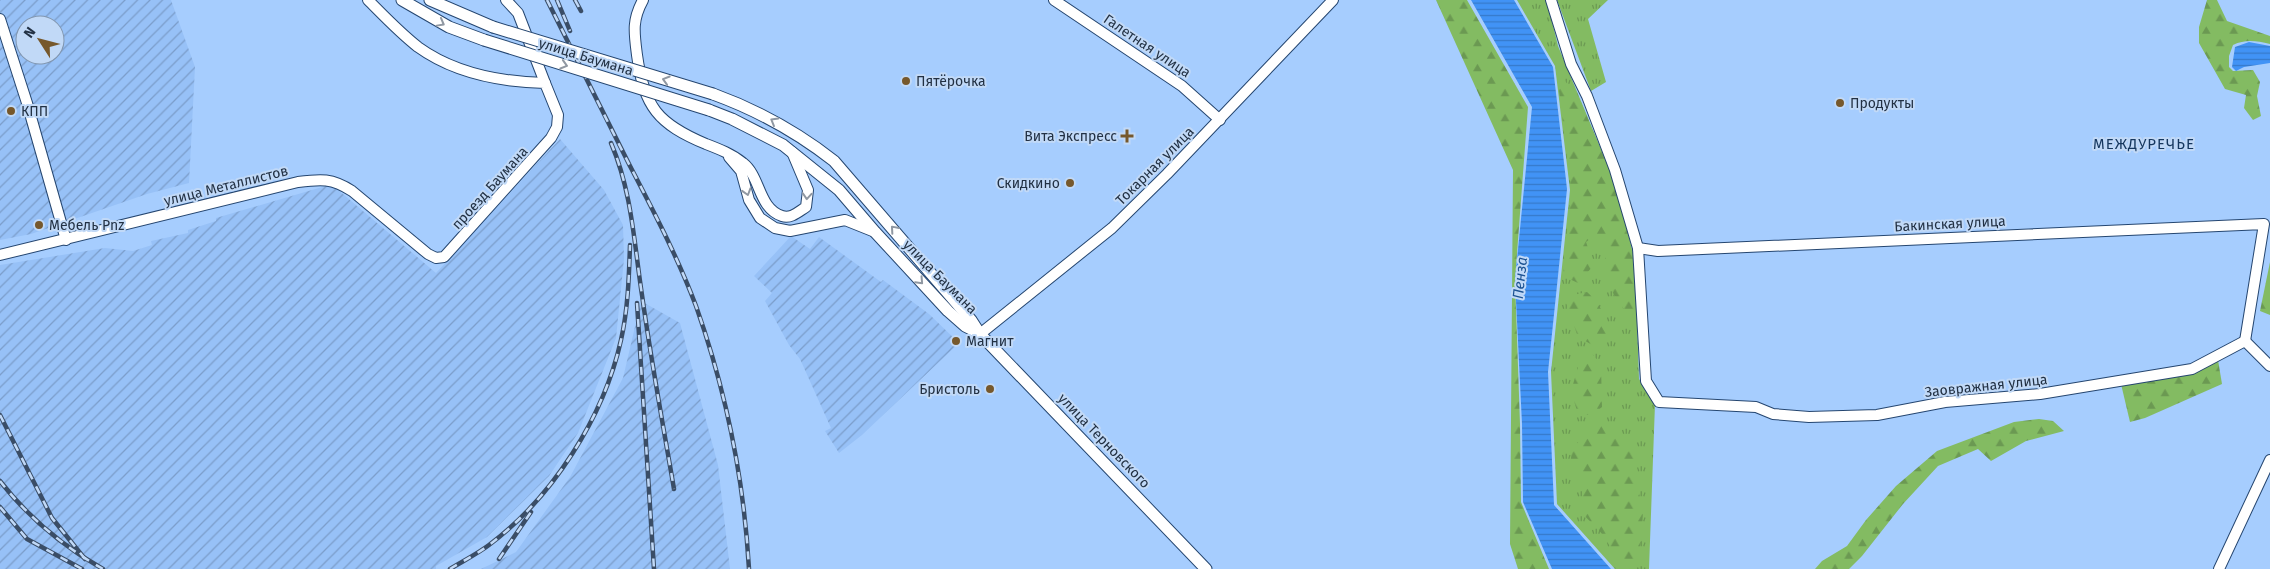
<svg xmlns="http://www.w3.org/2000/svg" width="2270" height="569" viewBox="0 0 2270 569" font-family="'Fira Sans',sans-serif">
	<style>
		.industrial { fill: url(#industrial-furrows); fill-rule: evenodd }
		.grass { fill: url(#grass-tufts) }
		.forest { fill: url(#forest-firs) }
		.water { fill: url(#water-rules) }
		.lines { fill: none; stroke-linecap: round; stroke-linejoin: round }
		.secondary-casing { stroke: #254670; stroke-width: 12 }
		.primary-casing { stroke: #254670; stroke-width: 13 }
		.secondary { stroke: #fff; stroke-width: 10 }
		.primary { stroke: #fff; stroke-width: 11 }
		.rail-casing { stroke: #3a4d66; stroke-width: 4.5 }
		.rail { stroke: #c1d9f7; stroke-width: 2.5; stroke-dasharray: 8; stroke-linecap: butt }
		.primary-bridge-casing { stroke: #254670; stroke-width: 13; stroke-linecap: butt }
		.primary-bridge { stroke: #fff; stroke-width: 11 }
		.oneway { stroke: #9098a2 }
		.poi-dot { fill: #76582c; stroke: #c1d9f7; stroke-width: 2 }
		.labels { text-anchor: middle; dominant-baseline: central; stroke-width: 4; stroke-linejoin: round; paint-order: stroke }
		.street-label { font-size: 14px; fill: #223144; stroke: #c1d9f7 }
		.poi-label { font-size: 14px; fill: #223144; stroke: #c1d9f7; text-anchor: start }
		.neighbourhood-label { font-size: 15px; letter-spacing: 1px; fill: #15375f; stroke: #c1d9f7 }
		.water-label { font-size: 15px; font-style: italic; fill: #1c5292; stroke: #c1d9f7 }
	</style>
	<defs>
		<pattern id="industrial-furrows" width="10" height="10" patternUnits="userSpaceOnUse" patternTransform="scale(1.25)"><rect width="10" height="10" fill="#97c1f7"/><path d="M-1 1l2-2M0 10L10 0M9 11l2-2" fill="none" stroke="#7b9dca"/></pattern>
		<pattern id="grass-tufts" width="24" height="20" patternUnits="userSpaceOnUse" patternTransform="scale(1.25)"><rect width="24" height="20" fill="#83bb62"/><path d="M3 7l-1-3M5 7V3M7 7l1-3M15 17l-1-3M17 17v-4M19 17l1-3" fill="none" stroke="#6b9952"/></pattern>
		<pattern id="forest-firs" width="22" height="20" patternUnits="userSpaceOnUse" patternTransform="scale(1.25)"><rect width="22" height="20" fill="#83bb62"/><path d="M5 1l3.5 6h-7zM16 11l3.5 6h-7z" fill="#6b9952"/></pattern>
		<pattern id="water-rules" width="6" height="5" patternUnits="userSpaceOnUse" patternTransform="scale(1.25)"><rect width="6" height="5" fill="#4193f6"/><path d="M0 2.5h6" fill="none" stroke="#3679c9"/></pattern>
	</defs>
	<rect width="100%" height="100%" fill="#a6cdfe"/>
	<g class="industrial">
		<path d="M0 0H171L195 67 189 183 147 194 31 234 0 240ZM25 25H55V55H25Z"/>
		<polygon points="560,139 604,190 623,225 624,259 616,338 578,433 549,476 487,537 436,566 436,569 0,569 0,265 105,248 133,251 152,245 151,241 188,233 188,230 216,221 216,218 329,185 337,189 436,273"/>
		<polygon points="791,236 810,249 819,237 881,282 883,280 929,314 959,343 862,435 839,453 825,431 831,428 800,359 789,345 765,301 772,293 754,276"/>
		<polygon points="641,301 680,323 718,465 730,569 481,569 516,552 570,477 623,378"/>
	</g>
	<g class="grass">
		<polygon points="1517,0 1547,0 1558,46 1615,183 1635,263 1639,379 1655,404 1649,569 1615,569 1557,504 1551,372 1570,190 1555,66"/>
		<polygon points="1557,0 1608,0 1588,19 1606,82 1591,91"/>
	</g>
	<g class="forest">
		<polygon points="1436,0 1467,0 1528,107 1515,280 1520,424 1521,502 1549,569 1518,569 1510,544 1513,170"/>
		<path d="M2207 0H2217L2227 21 2270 36V44C2256 41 2246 39 2233 45L2229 56V67L2233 71 2253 70 2260 82 2257 96 2261 116 2253 120 2244 108 2246 95 2225 89 2199 43V27Z"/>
		<polygon points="1559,73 1581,102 1615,184 1633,253 1635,326 1605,281 1605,253 1593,237 1586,242 1594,265 1578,283 1563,276 1571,190 1557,74"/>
		<polygon points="2270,262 2270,315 2260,311"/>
		<path d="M1587 292C1602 306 1605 315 1608 335L1596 347 1578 337 1564 297Z"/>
		<polygon points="1582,354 1593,355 1601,365 1602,407 1592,415 1578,414 1571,391"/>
		<polygon points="2218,360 2222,384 2145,418 2130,422 2121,384"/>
		<polygon points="2039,419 2053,421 2064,431 2026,441 1991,461 1978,449 1938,466 1903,504 1862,556 1849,569 1815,569 1822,561 1847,546 1866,520 1896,486 1937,451 2014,422"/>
		<path d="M1599 423 1605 426 1615 437 1636 453 1639 493 1643 512 1641 542 1635 567C1616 564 1613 548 1602 534 1596 526 1587 519 1580 511L1582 496 1586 484 1570 468 1572 448Z"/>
	</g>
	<g class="water">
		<polygon points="1471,0 1514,0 1553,67 1567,189 1548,372 1554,505 1611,569 1552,569 1523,502 1522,424 1515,280 1532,107"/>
		<polygon points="2249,42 2270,46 2270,63 2244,67 2236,71 2232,67 2235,47"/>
	</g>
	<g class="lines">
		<defs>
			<g id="secondary">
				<polyline points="506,0 518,13 545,83"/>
				<path d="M643 0C632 20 634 32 637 55 644 107 658 124 706 144 719 149 732 154 743 163 761 177 758 208 782 216 791 219 798 212 806 207L808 190 792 152"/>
				<polyline points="1054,0 1182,86 1220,120"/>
				<polyline points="1551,0 1571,64 1587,96 1615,170 1638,248 1646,381 1659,402 1756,407 1773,414 1809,417 1877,415 1945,402 2040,394 2192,369 2245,341"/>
				<polyline points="0,19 27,103 66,240"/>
				<polyline points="729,157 741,171 749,200 760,218 775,228 790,231 845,220 875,232"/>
				<polyline points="1638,248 1658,251 2264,224 2245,341"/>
				<path d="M0 255 298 182C321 179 332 178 352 191L428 254 436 258 444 257 551 138 557 127 558 115 545 83C502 82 454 73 418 47 400 33 384 16 368 0"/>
				<polyline points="980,334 1112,228 1167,174 1333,0"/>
				<polyline points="2245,341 2270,366"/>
				<polyline points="2219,569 2270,460"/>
			</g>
			<g id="primary">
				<polyline points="402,0 449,27 484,40"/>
				<polyline points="430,0 493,27"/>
				<path d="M713 94C757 110 797 132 834 161L971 320 980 334 1206 569"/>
				<polyline points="709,110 732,119 783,145 839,190 875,232 948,311 965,326 979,333"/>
			</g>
		</defs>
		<use href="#secondary" class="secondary-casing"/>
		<use href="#primary" class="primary-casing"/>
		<use href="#secondary" class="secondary"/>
		<use href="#primary" class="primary"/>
		<defs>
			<g id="rail">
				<path d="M547 0C575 55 602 111 630 166 654 212 678 258 696 306 726 391 744 480 749 569"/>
				<polyline points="557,0 570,31"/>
				<polyline points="575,0 581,11"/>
				<path d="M611 143C632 192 634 243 642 295 651 360 663 425 674 489"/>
				<polyline points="637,303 654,569"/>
				<polyline points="0,415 52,518 85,559"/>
				<path d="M0 481C28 517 64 547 103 569"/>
				<polyline points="0,507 27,539 82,569"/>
				<polyline points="499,559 531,512"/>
				<path d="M450 569C463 561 477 554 489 545 552 498 604 417 621 340 628 309 629 277 630 245"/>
			</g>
		</defs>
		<use href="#rail" class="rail-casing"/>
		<use href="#rail" class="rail"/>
		<defs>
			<g id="primary-bridge">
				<polyline points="493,27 713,94"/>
				<polyline points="484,40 709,110"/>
			</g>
		</defs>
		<use href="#primary-bridge" class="primary-bridge-casing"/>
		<use href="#primary-bridge" class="primary-bridge"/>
	</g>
	<defs><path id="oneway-chevron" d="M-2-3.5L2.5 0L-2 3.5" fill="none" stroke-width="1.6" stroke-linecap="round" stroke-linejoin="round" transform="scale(1.25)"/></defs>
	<g class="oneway">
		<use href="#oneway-chevron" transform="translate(441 23) rotate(29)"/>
		<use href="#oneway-chevron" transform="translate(564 65) rotate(17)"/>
		<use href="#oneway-chevron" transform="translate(666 80) rotate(-163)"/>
		<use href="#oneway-chevron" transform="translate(774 121) rotate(-150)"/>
		<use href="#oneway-chevron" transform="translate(747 192) rotate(73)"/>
		<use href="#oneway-chevron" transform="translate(807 196) rotate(94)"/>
		<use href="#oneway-chevron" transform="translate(894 229) rotate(-131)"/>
		<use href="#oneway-chevron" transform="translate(920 281) rotate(47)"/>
	</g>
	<g class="poi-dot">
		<circle cx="906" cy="81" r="5"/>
		<circle cx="1840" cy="103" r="5"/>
		<circle cx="11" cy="111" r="5"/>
		<path d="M1124.5 128.5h5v5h5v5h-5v5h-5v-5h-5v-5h5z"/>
		<circle cx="1070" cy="183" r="5"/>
		<circle cx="39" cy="225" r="5"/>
		<circle cx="956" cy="341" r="5"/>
		<circle cx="990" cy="389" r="5"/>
	</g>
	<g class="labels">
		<g class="street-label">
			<text transform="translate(1147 46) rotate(34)">Галетная улица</text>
			<text transform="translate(586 57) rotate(17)">улица Баумана</text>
			<text transform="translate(1155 166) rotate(-45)">Токарная улица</text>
			<text transform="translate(226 186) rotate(-14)">улица Металлистов</text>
			<text transform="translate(490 188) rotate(-48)">проезд Баумана</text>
			<text transform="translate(1950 224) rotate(-3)">Бакинская улица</text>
			<text transform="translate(940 277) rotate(45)">улица Баумана</text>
			<text transform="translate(1986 386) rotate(-6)">Заовражная улица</text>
			<text transform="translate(1104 441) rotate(46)">улица Терновского</text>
		</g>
		<g class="poi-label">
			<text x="916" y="81">Пятёрочка</text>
			<text x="1850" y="103">Продукты</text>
			<text x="21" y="111">КПП</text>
			<text x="1117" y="136" text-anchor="end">Вита Экспресс</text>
			<text x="1060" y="183" text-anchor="end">Скидкино</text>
			<text x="49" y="225">Мебель Pnz</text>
			<text x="966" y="341">Магнит</text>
			<text x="980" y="389" text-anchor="end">Бристоль</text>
		</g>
		<g class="neighbourhood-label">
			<text x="2144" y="144">МЕЖДУРЕЧЬЕ</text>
		</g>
		<g class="water-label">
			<text transform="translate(1520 278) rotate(-84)">Пенза</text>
		</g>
	</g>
	<g transform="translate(40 40) rotate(306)"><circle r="24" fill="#c1d9f7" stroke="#8196af"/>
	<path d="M0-4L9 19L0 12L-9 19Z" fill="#76582c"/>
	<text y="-8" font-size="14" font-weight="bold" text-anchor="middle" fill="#223144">N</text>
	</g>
</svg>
